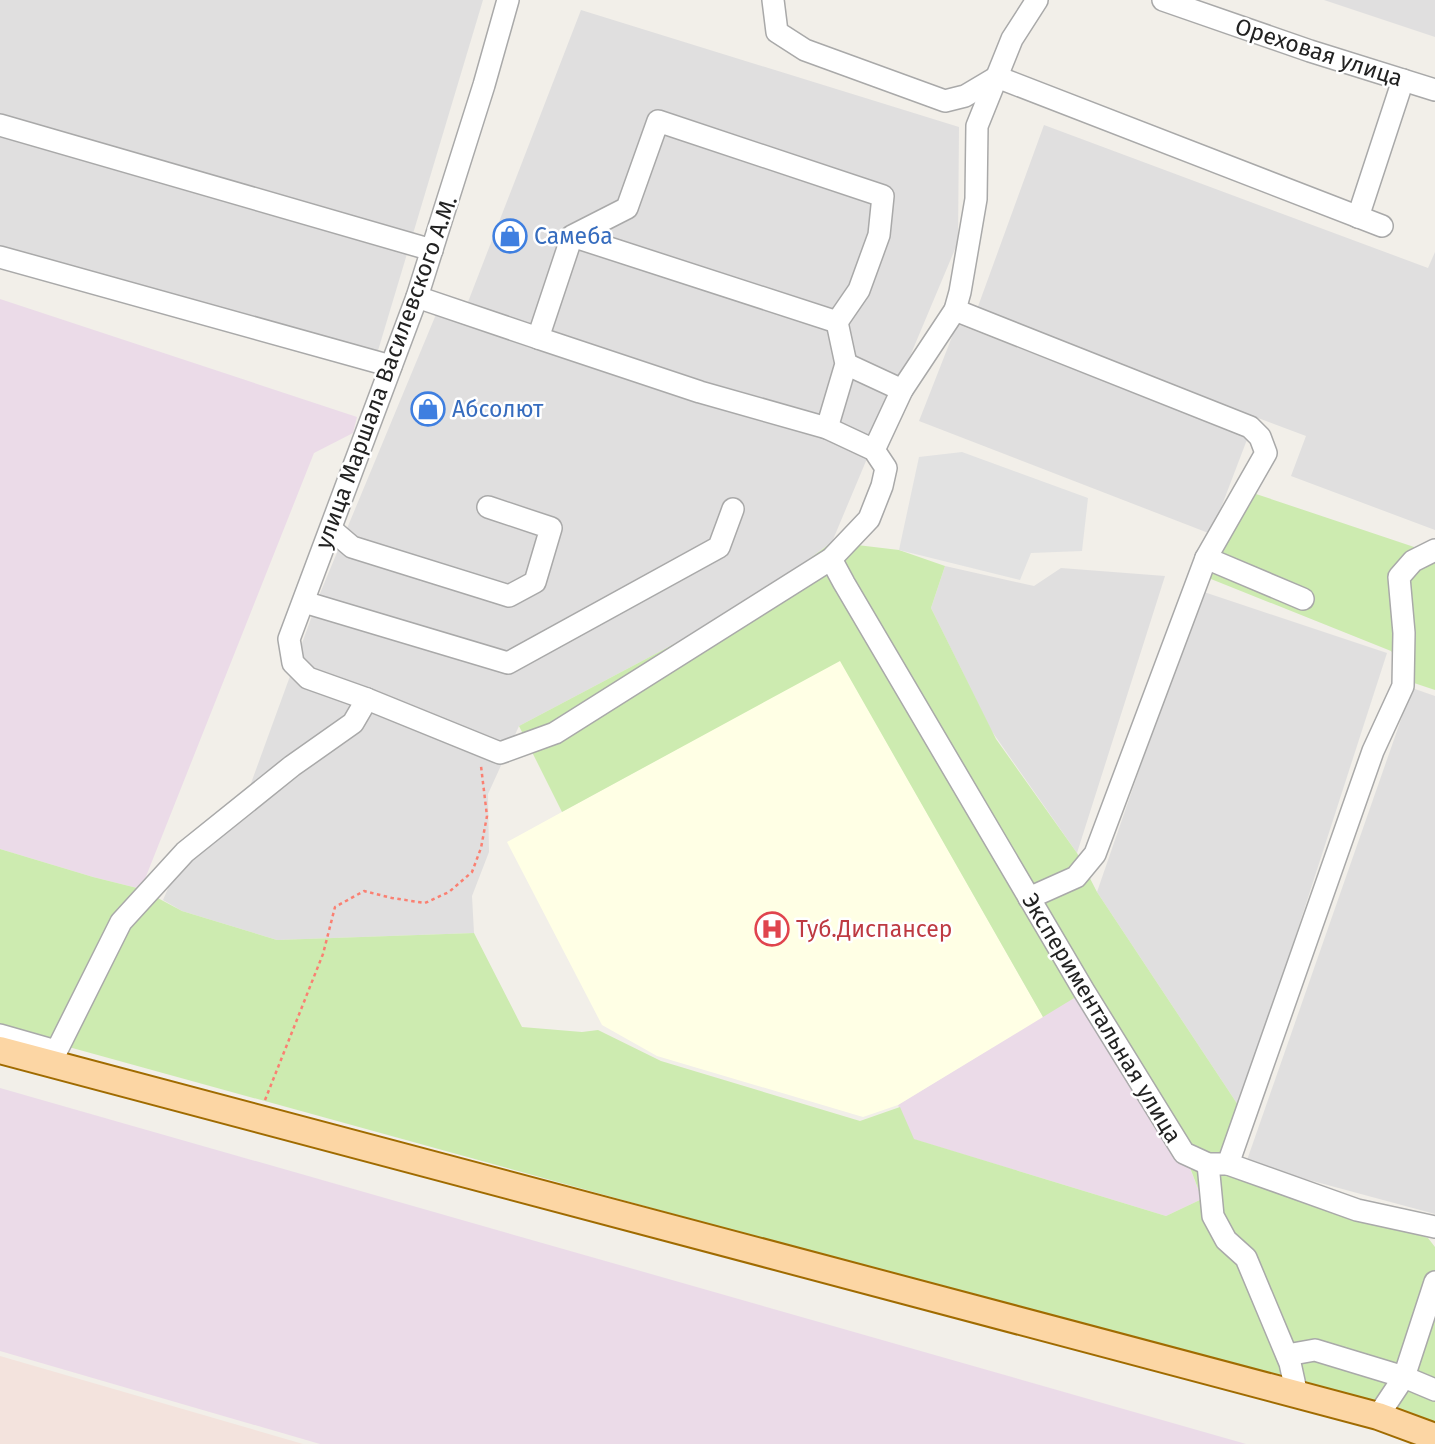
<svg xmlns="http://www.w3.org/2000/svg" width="1435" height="1444" viewBox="0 0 1435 1444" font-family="'Fira Sans',sans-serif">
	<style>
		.residential { fill: #e0dfdf }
		.industrial { fill: #ebdbe8 }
		.education { fill: #ffffe5 }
		.military { fill: #f3e3dd }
		.grass { fill: #cdebb0 }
		.parking { fill: #e2e2e2 }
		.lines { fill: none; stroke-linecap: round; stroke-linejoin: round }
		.minor-casing { stroke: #a9a9a9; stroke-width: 24 }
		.major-casing { stroke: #a06b00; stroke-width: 30 }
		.path { stroke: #fa8072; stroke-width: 2.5; stroke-dasharray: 3.5 3.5; stroke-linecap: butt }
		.minor { stroke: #fff; stroke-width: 21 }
		.major { stroke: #fcd6a4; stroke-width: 26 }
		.labels { text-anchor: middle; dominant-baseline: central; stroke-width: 5; stroke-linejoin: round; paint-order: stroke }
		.street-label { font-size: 23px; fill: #222; stroke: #fff }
		.shop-label { font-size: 23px; fill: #366cbe; stroke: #fff; text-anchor: start }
		.health-label { font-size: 23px; fill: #be3a42; stroke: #fff; text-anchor: start }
	</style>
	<rect width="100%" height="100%" fill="#f2efe9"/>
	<g class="residential">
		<polygon points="0,0 483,0 377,354 0,251"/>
		<polygon points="1324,0 1435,0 1435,37"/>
		<polygon points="581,10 959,127 958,242 832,542 748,605 519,726 488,794 489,852 472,896 474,933 277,940 182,911 163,900 182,856 246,797 321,591 437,312 468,302"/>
		<polygon points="1044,125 1428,268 1435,252 1435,530 1291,476 1306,436 976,312"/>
		<polygon points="957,324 1248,437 1211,534 919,421"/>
		<polygon points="945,566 1034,586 1061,568 1165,576 1077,853 991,730 931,608"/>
		<polygon points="1201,591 1387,653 1240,1108 1097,892"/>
		<polygon points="1412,688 1435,696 1435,1214 1246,1163"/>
	</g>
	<g class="industrial">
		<polygon points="0,299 357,417 353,433 314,453 141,889 93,877 0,849"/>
		<polygon points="1084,991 1184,1153 1202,1199 1166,1216 913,1139 898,1105"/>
		<polygon points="0,1088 1246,1444 320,1444 0,1351"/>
	</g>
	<polygon class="education" points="840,660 1043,1017 898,1105 863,1117 657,1056 602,1025 507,842"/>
	<polygon class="military" points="0,1356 303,1444 0,1444"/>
	<g class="grass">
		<polygon points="1256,494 1435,554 1435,690 1414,683 1391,651 1206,577"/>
		<polygon points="832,542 899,550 945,566 931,608 996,739 1077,853 1097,892 1240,1108 1241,1178 1428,1238 1435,1247 1435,1429 978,1298 0,1028 0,849 93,877 141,889 182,911 277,940 474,933 522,1027 582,1032 598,1030 661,1061 860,1121 900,1107 914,1139 1166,1216 1202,1199 1184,1152 1084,992 1043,1017 840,661 562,812 519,726 748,605"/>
	</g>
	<polygon class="parking" points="962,452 1088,498 1082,551 1031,553 1020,580 899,550 919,457"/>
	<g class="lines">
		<defs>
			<g id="minor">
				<polyline points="508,0 484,85 417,297 289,639 293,663 308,678 367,699 500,753 555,733 831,559 869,519 882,486 886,468 874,450 827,428 700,392 538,338"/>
				<polyline points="773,0 777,32 805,50 945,101 965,96 997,77 1382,226"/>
				<polyline points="1163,0 1310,51 1435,90"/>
				<polyline points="0,125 432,250"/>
				<polyline points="1358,217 1403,80"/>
				<polyline points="0,257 391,366"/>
				<polyline points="417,297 538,338 572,236 837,322 859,290 879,235 883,196 658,121 627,208 572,236"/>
				<polyline points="955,310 1250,427 1260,437 1266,453 1206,558 1095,854 1076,877 1029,898"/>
				<polyline points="846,364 902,390"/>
				<polyline points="827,428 846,364 837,322"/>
				<polyline points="874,450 902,390 955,310 960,292 976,199 977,126 1012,39 1037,0"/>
				<polyline points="331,529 352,547 509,596 535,582 551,528 488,507"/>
				<polyline points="1206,558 1303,599"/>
				<polyline points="831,559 844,583 1084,991 1184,1153 1208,1164 1228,1164 1373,751 1403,686 1404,633 1399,577 1413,561 1435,550"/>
				<polyline points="304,602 508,663 719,547 733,509"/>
				<polyline points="0,1035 56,1051"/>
				<polyline points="50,1064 121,922 185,852 292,766 353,723 367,699"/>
				<polyline points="1208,1164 1213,1216 1226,1240 1246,1258 1290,1363 1297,1395"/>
				<polyline points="1228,1164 1357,1210 1435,1227"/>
				<polyline points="1287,1355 1315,1350 1404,1377 1435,1390"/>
				<polyline points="1378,1416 1404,1377 1435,1282"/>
			</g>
			<polyline id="major" points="0,1050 1378,1416 1435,1437"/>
		</defs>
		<use href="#minor" class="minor-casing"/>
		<use href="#major" class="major-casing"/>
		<polyline class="path" points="265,1100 323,954 335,907 364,891 392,898 425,903 449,892 472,872 481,848 487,816 481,766"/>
		<use href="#minor" class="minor"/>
		<use href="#major" class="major"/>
	</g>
	<defs>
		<symbol id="shop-ring" viewBox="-11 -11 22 22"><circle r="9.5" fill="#fff" stroke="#3f7fe0" stroke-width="1.5"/><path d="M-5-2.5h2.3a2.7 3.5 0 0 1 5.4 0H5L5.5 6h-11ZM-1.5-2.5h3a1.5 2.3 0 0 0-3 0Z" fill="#3f7fe0"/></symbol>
		<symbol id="hospital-ring" viewBox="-11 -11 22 22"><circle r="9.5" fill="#fff" stroke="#e0444e" stroke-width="1.5"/><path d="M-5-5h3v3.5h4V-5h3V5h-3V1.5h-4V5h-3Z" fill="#e0444e"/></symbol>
	</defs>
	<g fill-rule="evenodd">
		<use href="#shop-ring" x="491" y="217" width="38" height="38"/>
		<use href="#shop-ring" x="409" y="390" width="38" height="38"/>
		<use href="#hospital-ring" x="753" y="910" width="38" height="38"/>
	</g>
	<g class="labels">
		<g class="street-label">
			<text transform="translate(1319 52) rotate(18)">Ореховая улица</text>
			<text transform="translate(386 372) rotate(-70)">улица Маршала Василевского А.М.</text>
			<text transform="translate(1102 1018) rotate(59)">Экспериментальная улица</text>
		</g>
		<g class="shop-label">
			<text x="534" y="236">Самеба</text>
			<text x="452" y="409">Абсолют</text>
		</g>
		<g class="health-label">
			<text x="796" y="929">Туб.Диспансер</text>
		</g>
	</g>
</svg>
